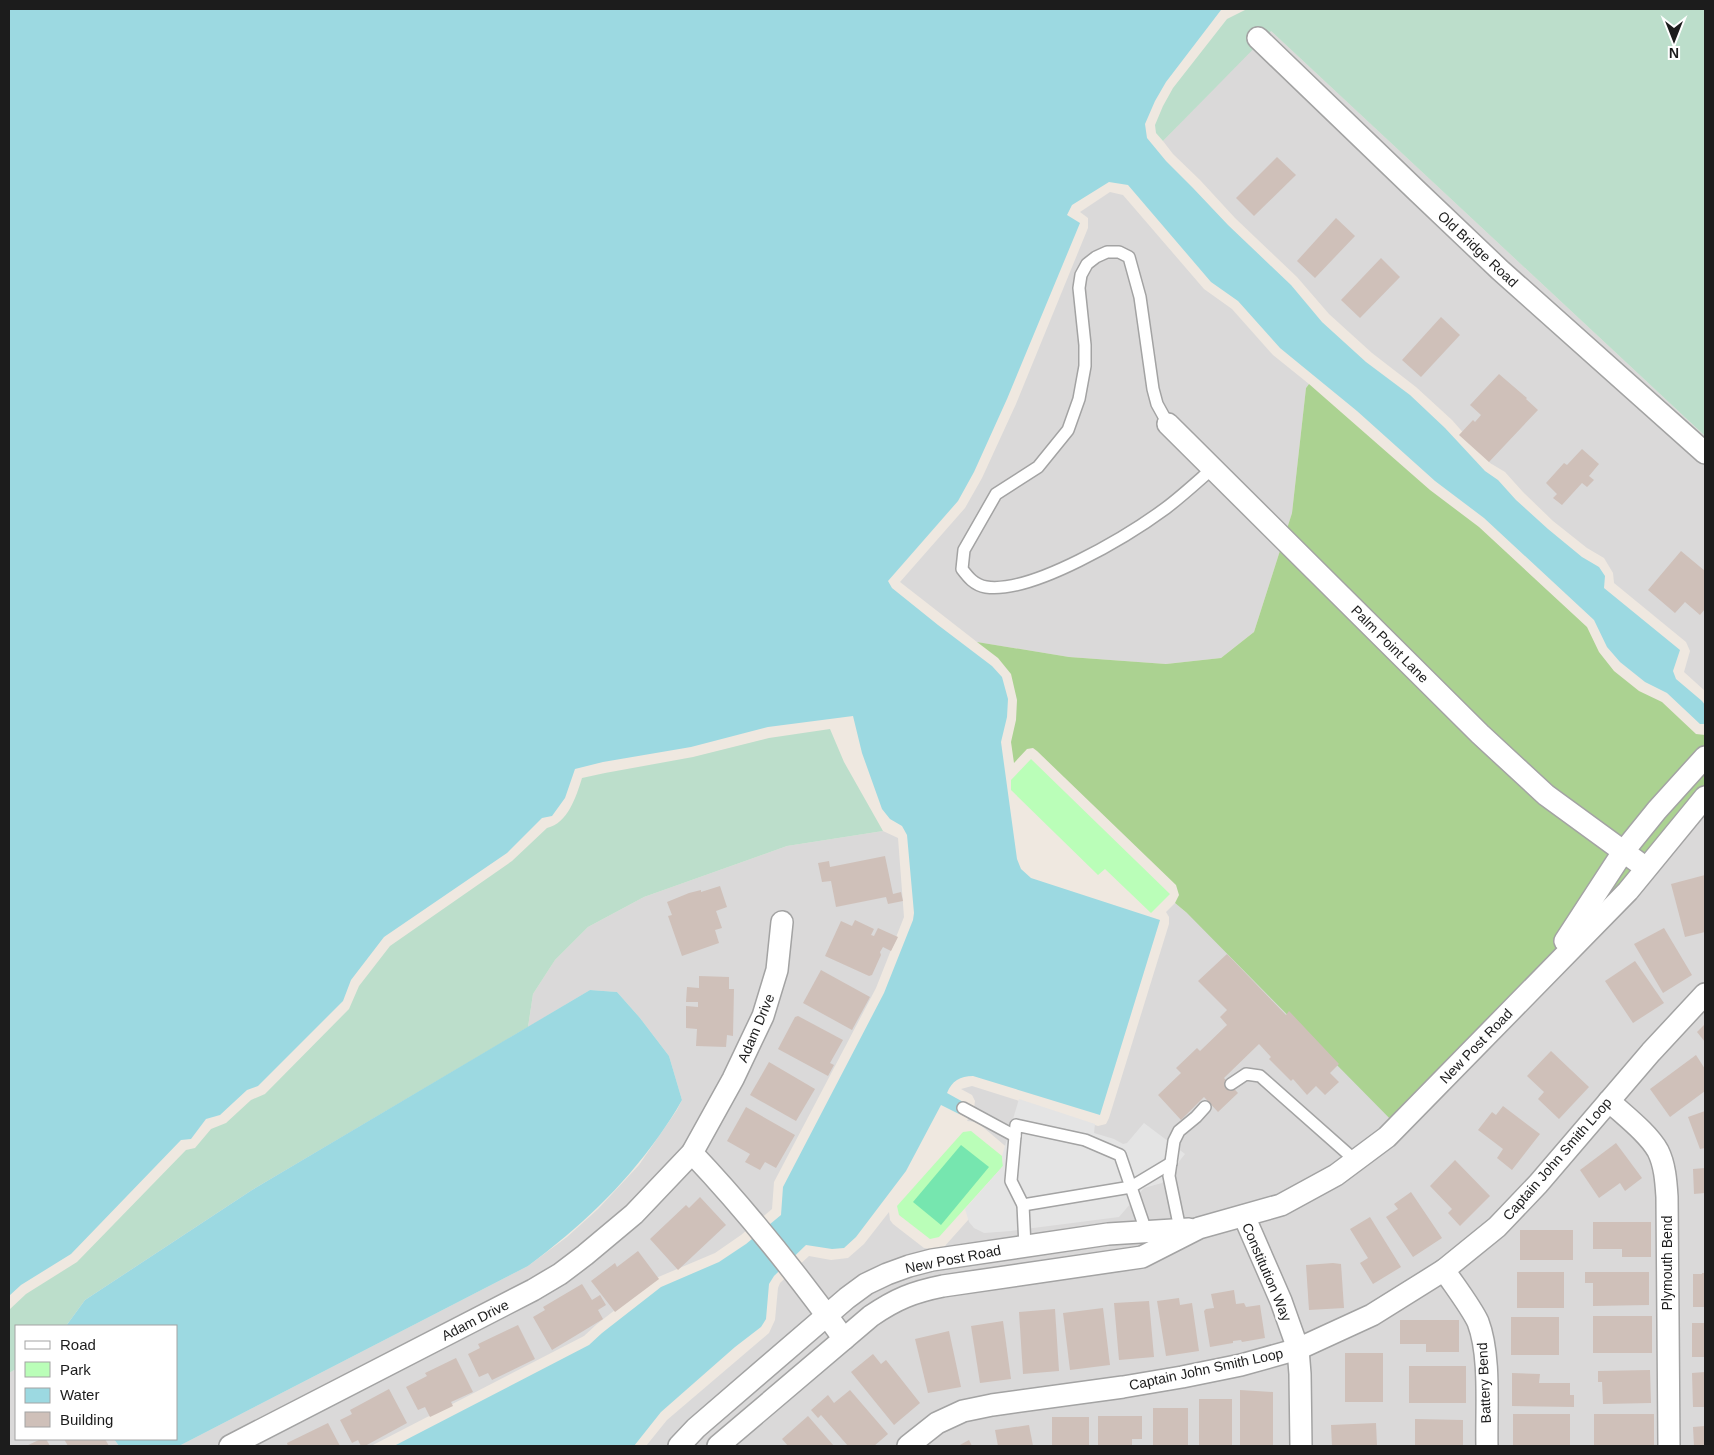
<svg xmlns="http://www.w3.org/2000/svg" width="1714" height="1455" viewBox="0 0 1714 1455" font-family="Arial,sans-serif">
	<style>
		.residential { fill: #dad9d9 }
		.forest { fill: #abd291 }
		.wetland { fill: #bcdecb }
		.park { fill: #bafeb8 }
		.pitch { fill: #76e6af }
		.parking { fill: #e4e4e4 }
		.water { fill: #9cd9e1 }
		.building { fill: #cfc0b9 }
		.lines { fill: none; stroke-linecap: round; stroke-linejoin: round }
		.service-casing { stroke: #a3a3a3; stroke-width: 14 }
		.minor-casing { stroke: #a3a3a3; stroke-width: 24 }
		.service { stroke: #fff; stroke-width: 11 }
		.minor { stroke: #fff; stroke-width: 21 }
		.labels { text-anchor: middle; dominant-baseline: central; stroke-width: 5; stroke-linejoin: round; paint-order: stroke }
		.street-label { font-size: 14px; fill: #1c1c1c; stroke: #fff }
	</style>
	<rect width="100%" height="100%" fill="#efe8e0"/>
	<g class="residential">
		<polygon points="1270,30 1705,436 1705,691 1684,672 1690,651 1686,642 1614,583 1613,573 1604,558 1587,548 1553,521 1523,492 1505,472 1490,463 1452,420 1416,387 1372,353 1329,314 1297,277 1235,218 1200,180 1173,154 1163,141"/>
		<polygon points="1110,192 1123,195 1204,289 1232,309 1273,355 1309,384 1306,388 1292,513 1254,632 1221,658 1166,664 1069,657 977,642 900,582 965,508 982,478 1016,404 1088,228 1088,218 1080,212"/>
		<polygon points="1705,794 1705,1446 646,1446 667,1420 769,1333 775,1320 778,1288 780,1283 809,1256 831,1260 848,1258 864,1244 889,1212 890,1220 893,1224 924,1248 931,1249 944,1247 1010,1173 1010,1150 977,1122 967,1121 974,1108 975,1101 972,1095 961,1089 972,1086 1098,1126 1106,1124 1109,1118 1169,924 1169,917 1166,912 1175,903 1187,913"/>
		<polygon points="883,831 898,838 904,917 876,988 774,1182 772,1209 741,1235 715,1253 656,1278 597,1324 584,1336 371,1446 179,1446 528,1266 567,1237 598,1209 639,1165 677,1110 682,1100 669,1056 640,1018 617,992 590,990 528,1027 533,994 555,960 588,927 644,897 787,846"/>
		<polygon points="16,1369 16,1439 114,1439 119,1446 9,1446 9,1373"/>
	</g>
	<polygon class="forest" points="1309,384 1430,490 1479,527 1587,627 1599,652 1614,671 1639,691 1662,702 1696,734 1705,735 1705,794 1404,1133 1187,913 1175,903 1179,895 1176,885 1037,751 1033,748 1027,749 1014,763 1011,742 1016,720 1017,700 1011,674 998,658 977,642 1069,657 1166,664 1221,658 1254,632 1292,513 1306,388"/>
	<g class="wetland">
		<polygon points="1247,9 1705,9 1705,436 1271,31 1163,141 1156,133 1155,125 1163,106 1173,88 1227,19"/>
		<path d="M830 729 844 762 883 831 787 846 644 897 588 927 555 960 533 994 528 1027 252 1190 85 1300 66 1326H16V1369L9 1373V1310L26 1294 77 1262 186 1150 195 1148 211 1129 226 1123 251 1100 265 1094 349 1009 359 986 390 946 512 861 547 828C568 823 576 797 582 778L605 773 693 757 769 738Z"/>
	</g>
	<g class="park">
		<polygon points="1031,759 1170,894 1151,913 1105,869 1098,875 1011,790 1011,780"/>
		<polygon points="971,1131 1002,1156 1003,1166 939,1237 930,1239 899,1215 897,1206 963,1132"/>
	</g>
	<polygon class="pitch" points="961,1145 989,1167 941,1225 913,1202"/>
	<polygon class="parking" points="1019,1099 1095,1124 1094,1133 1114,1139 1123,1144 1127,1143 1144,1123 1185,1154 1162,1183 1144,1188 1119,1217 1011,1231 984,1233 974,1228 969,1222 965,1209 1003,1166 1002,1156"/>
	<g class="water">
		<path d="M9 9H1225L1221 10 1166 82 1155 101 1145 124 1147 138 1166 161 1193 188 1228 225 1291 285 1322 322 1366 362 1410 395 1445 428 1485 471 1498 480 1516 500 1548 529 1582 557 1599 567 1605 576 1604 588 1680 650 1673 671 1676 679 1702 701 1705 705V724H1700L1667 693 1645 682 1620 662 1607 647 1594 620 1484 518 1435 481 1357 411 1280 348 1238 301 1211 282 1128 185 1109 182 1072 205 1067 215 1080 223 1007 399 974 472 958 501 888 581 892 588 938 625 992 666 1002 677 1008 699 1007 717 1001 742 1017 859 1021 869 1031 878 1160 920 1100 1115 973 1076C960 1076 952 1081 947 1093L965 1103 959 1114 941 1105 906 1171 856 1237 844 1248 832 1249 806 1245 774 1276 769 1284 766 1319 761 1327 735 1347 661 1412 634 1446H394L589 1345 602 1333 661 1287 719 1262 746 1244 781 1215 783 1187 884 993 913 920 914 913 907 835 902 826 890 819 882 809 862 753 853 716 768 727 691 747 603 762 575 769 565 798 552 816 542 818 507 853 384 937 351 980 343 1001 258 1086 247 1090 220 1115 206 1119 191 1139 181 1140 71 1254 21 1285 9 1296Z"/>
		<path d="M590 990 617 992 640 1018 669 1056 682 1100C675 1113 667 1124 659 1136 621 1189 580 1227 528 1266L179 1446H119L114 1439H176V1326H66L85 1300 252 1190Z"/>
	</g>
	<g class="building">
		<polygon points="1277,157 1296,175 1254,216 1236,198"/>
		<polygon points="1336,218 1355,236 1315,278 1297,261"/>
		<polygon points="1381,258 1400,277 1360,318 1341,300"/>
		<polygon points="1441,317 1460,335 1421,377 1402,360"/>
		<polygon points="1499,374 1527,398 1526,399 1538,410 1489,462 1459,435 1473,420 1475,422 1481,415 1470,405"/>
		<polygon points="1582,449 1599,464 1589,476 1594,480 1587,487 1582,483 1562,505 1553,498 1557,494 1546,483 1564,463 1567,465"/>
		<polygon points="1681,551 1705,571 1705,609 1700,615 1685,602 1675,613 1648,590"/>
		<polygon points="885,856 893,894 901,892 903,901 888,904 886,897 836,907 831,881 822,882 818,863 829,861 830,867"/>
		<polygon points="1705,875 1705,932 1685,937 1671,884"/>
		<polygon points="720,886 727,907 716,911 722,928 715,930 719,943 682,956 668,916 672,915 667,902 689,893 701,890 701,892"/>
		<polygon points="855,920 874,929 871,935 874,936 878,928 898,937 891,951 883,947 880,952 881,955 872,975 869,976 825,956 841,921 852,926"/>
		<polygon points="1664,928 1692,975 1663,993 1634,944"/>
		<polygon points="1227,954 1286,1015 1289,1011 1339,1064 1330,1073 1339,1082 1325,1095 1316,1086 1307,1095 1293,1079 1291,1081 1269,1059 1271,1057 1259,1044 1224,1078 1238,1093 1218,1112 1204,1097 1181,1120 1158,1095 1181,1073 1176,1068 1197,1048 1200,1051 1227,1025 1220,1017 1227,1010 1198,981"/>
		<polygon points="1635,961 1664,1003 1633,1023 1605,981"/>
		<polygon points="821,970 870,997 852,1030 803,1003"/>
		<polygon points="699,976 729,977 729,989 734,989 733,1036 727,1035 726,1047 696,1046 697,1029 686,1028 686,1006 698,1007 698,1002 686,1002 687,987 699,988"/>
		<polygon points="798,1016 843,1040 830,1063 834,1065 828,1076 778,1049 795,1017"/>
		<polygon points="1705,1024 1705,1042 1697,1032"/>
		<polygon points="1551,1051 1589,1087 1559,1119 1538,1099 1544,1092 1527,1076"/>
		<polygon points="1696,1055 1705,1069 1705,1091 1670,1117 1650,1089"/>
		<polygon points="769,1062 815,1089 796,1121 750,1095"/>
		<polygon points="1503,1106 1540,1134 1512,1170 1497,1158 1503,1149 1478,1130 1492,1112 1496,1115"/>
		<polygon points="746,1107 795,1135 776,1168 765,1162 760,1170 745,1162 750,1154 727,1141"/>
		<polygon points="1705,1111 1705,1148 1700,1149 1688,1117"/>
		<polygon points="1616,1143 1642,1178 1625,1191 1620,1183 1599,1198 1580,1170"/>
		<polygon points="1455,1160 1490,1196 1460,1226 1448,1213 1452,1209 1430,1186"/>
		<polygon points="1705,1168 1705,1193 1694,1194 1693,1169"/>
		<polygon points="1411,1192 1442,1238 1413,1257 1386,1217 1398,1209 1394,1204"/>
		<polygon points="700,1197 726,1225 678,1270 650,1239 686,1205 689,1208"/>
		<polygon points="1370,1217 1401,1267 1373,1284 1360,1263 1368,1258 1350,1229"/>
		<polygon points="1593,1222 1651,1222 1651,1257 1622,1257 1622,1249 1593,1249"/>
		<rect x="1520" y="1230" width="53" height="30"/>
		<polygon points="638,1251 659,1279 615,1312 591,1281 615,1263 617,1267"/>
		<polygon points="1333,1263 1341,1264 1344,1308 1309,1310 1306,1265"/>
		<rect x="1517" y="1272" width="47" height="36"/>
		<polygon points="1585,1272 1649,1272 1649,1305 1593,1306 1593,1283 1585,1283"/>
		<polygon points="1702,1273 1705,1273 1705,1307 1693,1307 1693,1274 1702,1274"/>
		<polygon points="582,1284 592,1300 600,1295 606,1305 598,1310 603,1319 552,1350 533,1317 545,1310 543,1307"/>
		<polygon points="1234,1290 1236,1304 1244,1303 1246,1307 1260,1305 1265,1338 1242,1342 1241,1340 1233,1341 1233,1343 1210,1347 1204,1311 1206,1309 1214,1308 1211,1294"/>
		<polygon points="1179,1298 1180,1305 1192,1303 1199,1351 1166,1356 1157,1301"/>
		<polygon points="1149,1301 1154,1357 1119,1360 1114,1303"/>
		<polygon points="1103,1308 1110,1365 1070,1370 1063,1313"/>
		<polygon points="1055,1309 1059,1371 1023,1374 1019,1312"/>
		<rect x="1593" y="1316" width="59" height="37"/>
		<rect x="1511" y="1317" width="48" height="38"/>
		<polygon points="1400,1320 1459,1320 1459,1352 1426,1352 1426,1344 1400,1344"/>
		<polygon points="1003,1321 1011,1379 980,1383 971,1326"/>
		<rect x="1692" y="1323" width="13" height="34"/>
		<polygon points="518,1325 535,1359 492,1380 488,1373 479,1377 468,1354 480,1348 478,1344"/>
		<polygon points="949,1331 961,1387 928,1393 915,1339"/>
		<rect x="1345" y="1353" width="38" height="49"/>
		<polygon points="873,1354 881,1364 886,1360 920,1403 894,1425 851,1372"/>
		<polygon points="456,1358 473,1392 451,1402 453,1406 430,1417 425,1407 418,1410 406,1387 427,1376 425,1373"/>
		<rect x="1409" y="1366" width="57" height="37"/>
		<polygon points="1650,1370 1651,1403 1603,1404 1602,1382 1598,1382 1598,1371"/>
		<polygon points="1705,1372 1705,1407 1693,1407 1692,1373"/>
		<polygon points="1512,1373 1540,1374 1539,1383 1570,1383 1570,1395 1574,1395 1574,1407 1512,1406"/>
		<polygon points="389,1389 407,1423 365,1446 361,1446 358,1440 352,1443 340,1420 352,1414 350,1410"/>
		<polygon points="850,1390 888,1434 874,1446 848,1446 821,1415 818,1418 811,1410 828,1395 834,1403"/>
		<polygon points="1240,1390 1273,1392 1273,1446 1240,1446"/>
		<rect x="1199" y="1399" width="33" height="47"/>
		<rect x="1153" y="1408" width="35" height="38"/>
		<rect x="1513" y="1414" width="57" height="32"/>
		<rect x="1594" y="1414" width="60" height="32"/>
		<polygon points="808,1416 834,1446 788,1446 782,1439"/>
		<polygon points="1098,1416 1142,1416 1142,1439 1132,1439 1132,1446 1098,1446"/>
		<rect x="1052" y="1417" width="37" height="29"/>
		<polygon points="1415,1419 1463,1420 1463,1446 1415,1446"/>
		<polygon points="328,1423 340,1446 288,1446 287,1443"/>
		<polygon points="1376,1423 1377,1446 1332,1446 1331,1425"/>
		<polygon points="1029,1425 1033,1446 998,1446 995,1430"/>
		<polygon points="1705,1426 1705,1446 1694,1446 1693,1427"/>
		<polygon points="41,1439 46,1439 50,1446 26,1446"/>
		<polygon points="64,1439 105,1439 109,1446 68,1446"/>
		<polygon points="969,1440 972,1446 958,1446"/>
	</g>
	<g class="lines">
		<defs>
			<g id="service">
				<path d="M1168 424 1157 404 1153 389 1140 297 1129 257 1119 252H1107L1096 257 1087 264 1081 275 1079 288 1085 345V366L1079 399 1068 430 1038 467 996 494 964 550 962 569C968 577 974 585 986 587 1032 594 1128 536 1166 508 1182 496 1197 482 1213 468"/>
				<polyline points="1231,1084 1246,1074 1260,1076 1356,1161"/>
				<polyline points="963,1108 1015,1136"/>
				<polyline points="1023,1205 1131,1187 1171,1163"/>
				<polyline points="1180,1229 1169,1176 1174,1141 1179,1131 1196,1117 1205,1107"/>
				<polyline points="1025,1247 1023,1205 1011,1181 1016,1125 1085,1140 1120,1155 1146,1231"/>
			</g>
			<g id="minor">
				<polyline points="1258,38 1417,191 1500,270 1705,453"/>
				<polyline points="1168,424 1480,734 1546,795 1646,868"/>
				<polyline points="1565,941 1623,852 1657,810 1705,757"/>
				<path d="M1609 1101C1624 1115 1648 1133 1658 1151 1665 1165 1666 1182 1667 1197L1669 1446"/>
				<path d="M692 1153C747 1211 797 1274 844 1339"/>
				<polyline points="1244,1216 1281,1301 1298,1349 1300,1374 1301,1446"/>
				<path d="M1444 1270C1454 1285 1471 1307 1478 1322 1491 1356 1486 1410 1487 1446"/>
				<polyline points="230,1446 533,1290 560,1274 585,1255 634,1214 692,1153 733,1079 763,1016 777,970 782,922"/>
				<polyline points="679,1446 696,1428 847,1298 866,1284 887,1274 909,1266 932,1260 1108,1234 1189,1229"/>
				<path d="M718 1446 871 1316C896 1299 913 1292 943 1286L1142 1257 1199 1228 1281 1205 1336 1175 1387 1137 1628 891 1705 797"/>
				<polyline points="908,1446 937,1423 963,1411 992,1405 1123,1387 1182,1377 1241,1365 1298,1349 1372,1315 1444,1270 1497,1227 1538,1184 1651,1052 1705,994"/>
			</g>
		</defs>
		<use href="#service" class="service-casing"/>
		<use href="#minor" class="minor-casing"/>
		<use href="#service" class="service"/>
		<use href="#minor" class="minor"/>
	</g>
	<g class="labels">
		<g class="street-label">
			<text transform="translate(1478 249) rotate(43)">Old Bridge Road</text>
			<text transform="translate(1390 644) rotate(45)">Palm Point Lane</text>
			<text transform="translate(756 1028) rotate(-67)">Adam Drive</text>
			<text transform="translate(1476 1046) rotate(-46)">New Post Road</text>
			<text transform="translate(1557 1159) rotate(-49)">Captain John Smith Loop</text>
			<text transform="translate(953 1259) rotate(-11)">New Post Road</text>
			<text transform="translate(1667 1263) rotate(-90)">Plymouth Bend</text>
			<text transform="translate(1267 1272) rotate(67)">Constitution Way</text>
			<text transform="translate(475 1320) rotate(-27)">Adam Drive</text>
			<text transform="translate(1206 1369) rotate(-12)">Captain John Smith Loop</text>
			<text transform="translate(1484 1383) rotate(-93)">Battery Bend</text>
		</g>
	</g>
	<rect width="1714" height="1455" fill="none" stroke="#1c1c1c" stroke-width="20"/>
	<rect x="15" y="1325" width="162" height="115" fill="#ffffff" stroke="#a4a4a4"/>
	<rect x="25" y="1341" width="25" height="8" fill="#ffffff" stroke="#a4a4a4"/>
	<text x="60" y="1350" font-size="15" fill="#1c1c1c">Road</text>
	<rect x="25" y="1362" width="25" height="15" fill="#bafeb8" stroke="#a4a4a4"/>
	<text x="60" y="1375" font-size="15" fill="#1c1c1c">Park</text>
	<rect x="25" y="1388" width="25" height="15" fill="#9cd9e1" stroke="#a4a4a4"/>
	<text x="60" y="1400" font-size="15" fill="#1c1c1c">Water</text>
	<rect x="25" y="1412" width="25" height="15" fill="#cfc0b9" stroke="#a4a4a4"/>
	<text x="60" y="1425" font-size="15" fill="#1c1c1c">Building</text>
	<g transform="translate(1674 40) rotate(180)" stroke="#ffffff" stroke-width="4" paint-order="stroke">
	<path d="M0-4L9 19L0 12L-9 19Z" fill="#1c1c1c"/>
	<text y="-8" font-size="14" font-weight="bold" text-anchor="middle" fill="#1c1c1c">N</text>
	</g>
</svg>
